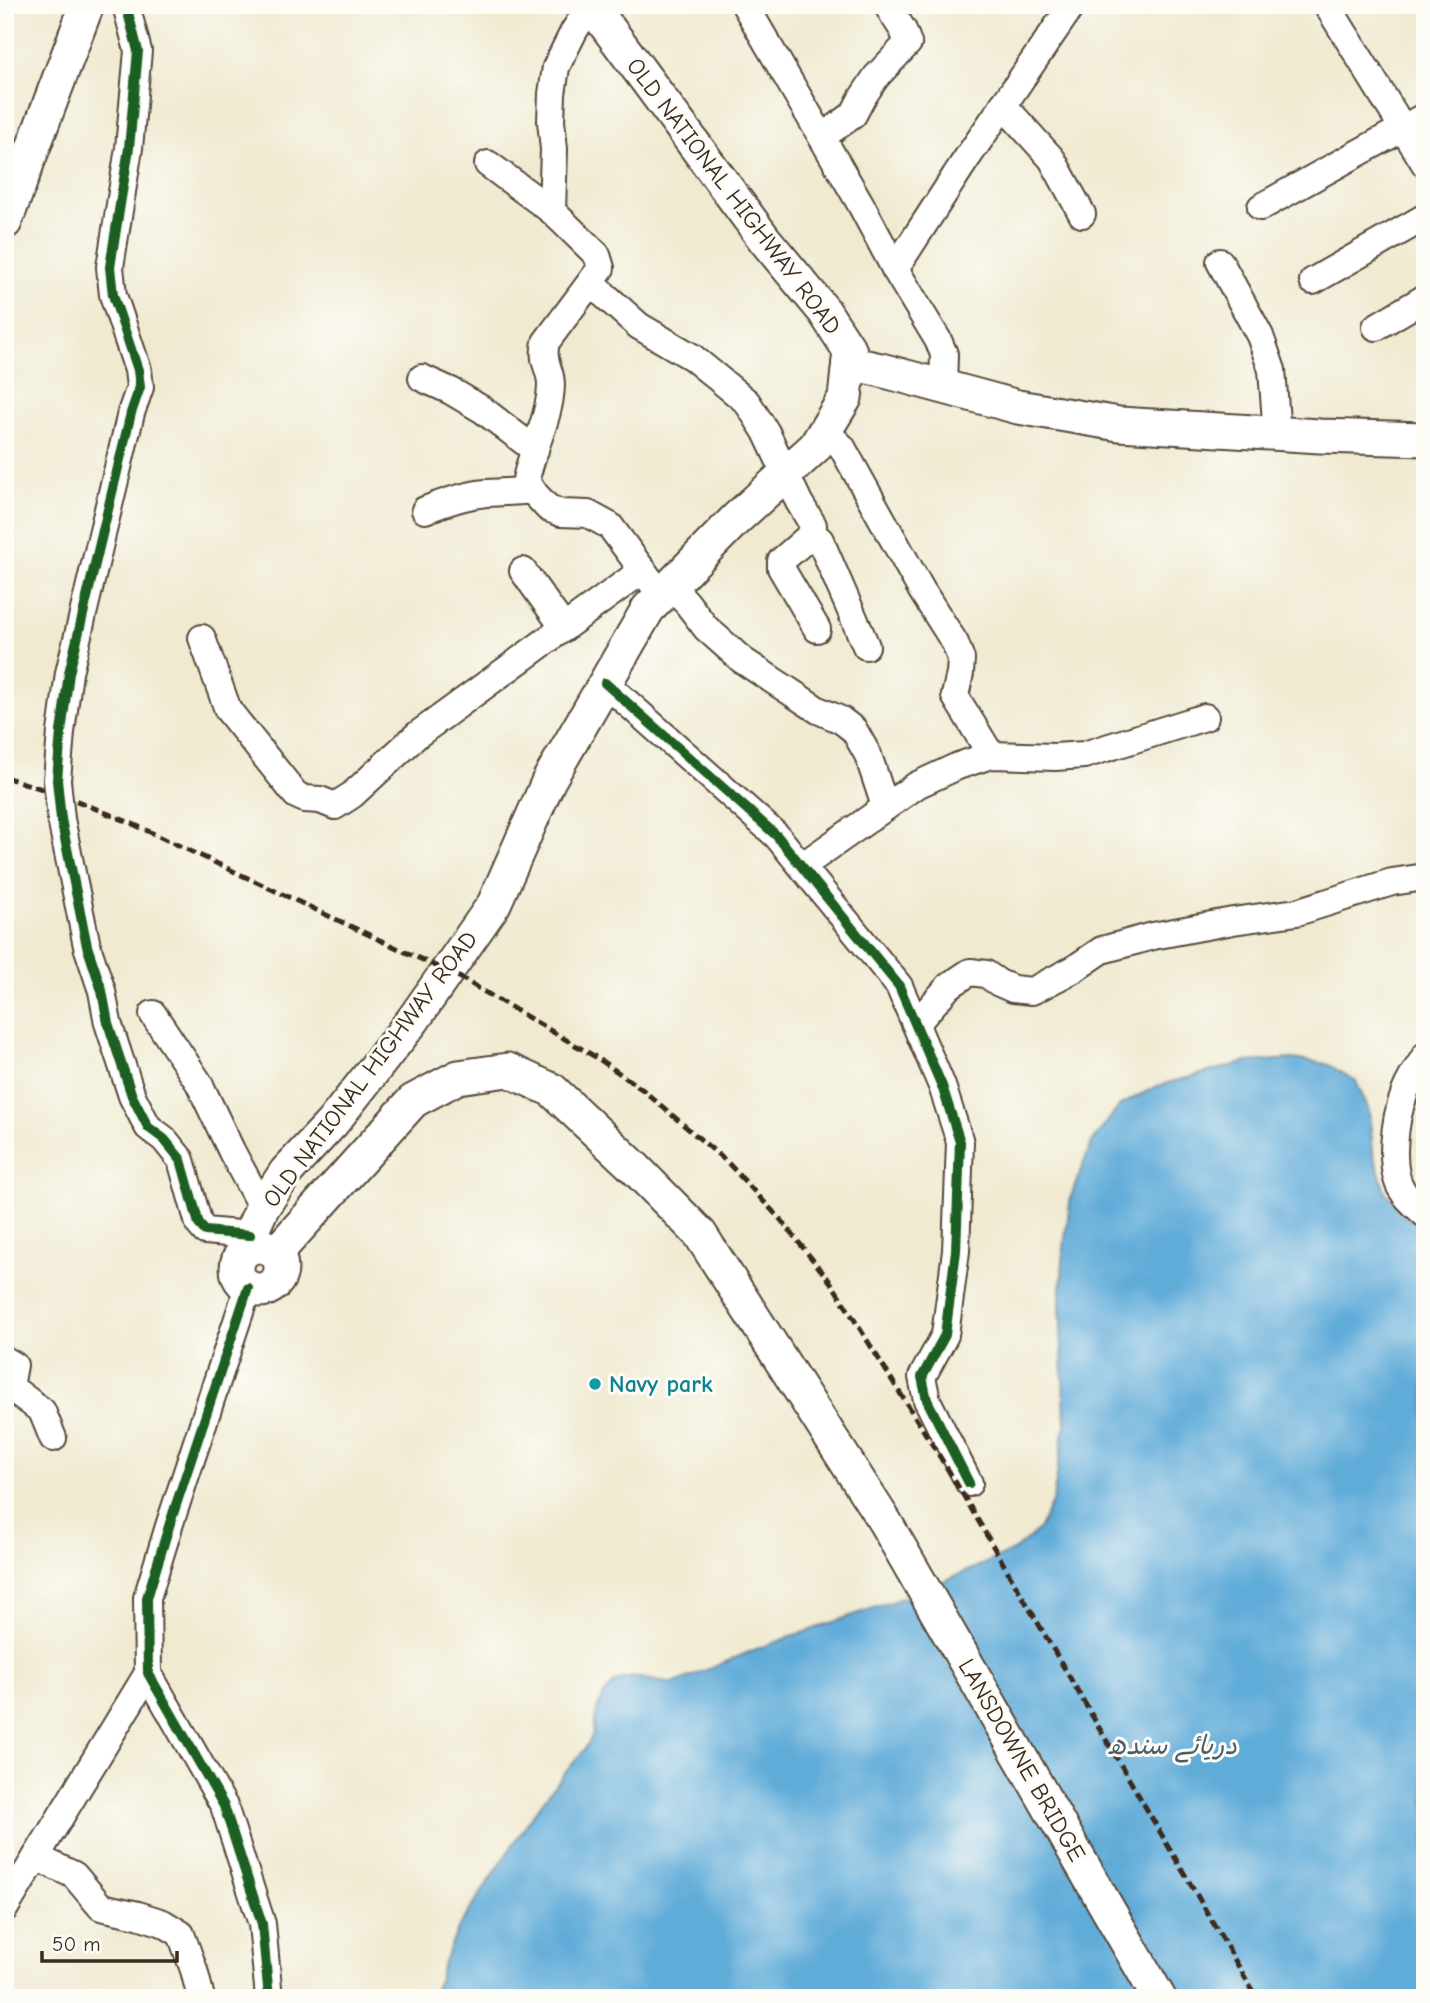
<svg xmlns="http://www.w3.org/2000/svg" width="1430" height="2003" viewBox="0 0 1430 2003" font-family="'Comic Neue','Playpen Sans Arabic',sans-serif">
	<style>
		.water { fill: #61acd9; stroke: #4e6b7c; stroke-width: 2 }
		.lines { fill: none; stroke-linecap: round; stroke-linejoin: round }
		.minor-casing { stroke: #564739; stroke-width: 30 }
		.major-casing { stroke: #564739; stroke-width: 37 }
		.minor { stroke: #fff; stroke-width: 26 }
		.major { stroke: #fff; stroke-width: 33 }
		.rail { stroke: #3b2a1e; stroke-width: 5; stroke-dasharray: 10 5; stroke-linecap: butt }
		.minor-bridge-casing { stroke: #564739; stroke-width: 30; stroke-linecap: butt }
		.minor-bridge { stroke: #fff; stroke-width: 26 }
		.cycleway-casing { stroke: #fdfcf7; stroke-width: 15 }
		.cycleway { stroke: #1b5e20; stroke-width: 10 }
		.culture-dot { fill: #0f9aa8; stroke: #fdfcf7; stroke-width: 2.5 }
		.labels { text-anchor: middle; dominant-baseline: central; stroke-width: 6; stroke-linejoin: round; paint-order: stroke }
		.street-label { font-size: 24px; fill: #3b2a1e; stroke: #fdfcf7 }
		.culture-label { font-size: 24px; font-weight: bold; fill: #0d838f; stroke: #fdfcf7; text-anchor: start }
		.water-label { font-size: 26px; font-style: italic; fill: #4a5e69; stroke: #fdfcf7 }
	</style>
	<rect width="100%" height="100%" fill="#fdfcf7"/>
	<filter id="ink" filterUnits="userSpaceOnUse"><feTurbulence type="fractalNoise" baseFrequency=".0143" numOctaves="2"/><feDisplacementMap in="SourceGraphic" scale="14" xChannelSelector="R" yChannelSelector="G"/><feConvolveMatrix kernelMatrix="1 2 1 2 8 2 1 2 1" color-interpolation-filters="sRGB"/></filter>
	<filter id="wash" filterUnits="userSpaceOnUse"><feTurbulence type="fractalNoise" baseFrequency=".00686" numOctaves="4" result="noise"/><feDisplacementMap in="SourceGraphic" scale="28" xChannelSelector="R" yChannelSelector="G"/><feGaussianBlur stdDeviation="1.57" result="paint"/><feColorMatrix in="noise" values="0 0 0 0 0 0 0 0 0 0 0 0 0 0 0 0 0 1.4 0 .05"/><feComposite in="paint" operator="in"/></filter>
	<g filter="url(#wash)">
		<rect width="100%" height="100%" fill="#f0ead1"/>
		<polygon class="water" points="1293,1059 1327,1064 1356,1081 1369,1111 1373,1152 1385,1191 1407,1219 1425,1223 1425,1998 432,1998 446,1956 459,1927 529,1820 555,1785 585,1749 592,1736 598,1707 604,1695 613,1684 622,1679 634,1677 673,1684 759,1648 908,1596 972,1569 1013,1551 1039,1530 1053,1500 1065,1424 1060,1303 1064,1246 1071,1196 1092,1142 1120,1105 1157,1086 1246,1062"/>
	</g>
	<g filter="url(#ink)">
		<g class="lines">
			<defs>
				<g id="minor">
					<path d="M591 5 574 31 556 67 552 94 551 121 554 149 552 211 597 255 601 268 546 342C541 363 551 368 551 385 550 419 532 448 526 480L535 494 548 508 561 513 588 514 610 526 661 595"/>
					<polyline points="745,5 860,203 895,269 938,340 944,354 943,387"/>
					<polyline points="1327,5 1425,164"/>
					<polyline points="1003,105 1052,159 1082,214"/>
					<polyline points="822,137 853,115 862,98 876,77 908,43 903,30 887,5"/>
					<polyline points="488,164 552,211"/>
					<polyline points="1261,207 1425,116"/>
					<polyline points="1220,262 1260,336 1272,370 1277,434"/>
					<polyline points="895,269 965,161 1072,5"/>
					<polyline points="1313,281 1425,217"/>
					<polyline points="591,283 639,326 692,357 747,402 766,432 799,502 813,525 812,534 781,561 781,568 817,629"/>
					<polyline points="1376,327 1425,298"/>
					<polyline points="422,378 451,391 483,410 535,450"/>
					<polyline points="825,431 842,447 922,591 955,643 961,659 960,673 955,696 991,755"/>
					<path d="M425 510C445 502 465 495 486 493 501 492 516 492 532 490"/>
					<polyline points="812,534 820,540 866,646"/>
					<polyline points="523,571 564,628"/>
					<polyline points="671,586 687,603 706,628 742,660 818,710 841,720 854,730 868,755 885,806"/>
					<polyline points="202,638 228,710 296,795 305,799 320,800 335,806 352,795 417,735 643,570"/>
					<polyline points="605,683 777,836 899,986 942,1086 960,1142 956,1251 945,1335 922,1377 927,1400 969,1483"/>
					<polyline points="57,780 61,732 69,673 131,413 140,387 138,370 113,295 110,267 129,148 138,51 126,5"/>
					<polyline points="61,819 87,946 102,991 108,1023 132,1096 148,1127 164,1139 181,1160 199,1224 205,1231 250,1235"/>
					<polyline points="802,866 917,785 958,766 991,755 1055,757 1084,755 1205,717"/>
					<polyline points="153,1014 199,1083 232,1152 262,1208"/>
					<polyline points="916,1024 949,986 970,972 986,974 999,983 1013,989 1032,991 1074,969 1102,950 1153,936 1233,921 1297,912 1392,882 1425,877"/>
					<path d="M1425 1056C1418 1069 1408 1081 1404 1095 1395 1118 1388 1168 1402 1190 1407 1199 1417 1207 1425 1214"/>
					<polyline points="248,1288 170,1523 147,1598 148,1673 224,1806 262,1924 269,1998"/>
					<polyline points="5,1360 14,1365 10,1387 42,1411 53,1438"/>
					<polyline points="36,1857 74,1875 101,1907 138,1915 163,1923 181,1934 194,1970 201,1998"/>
					<polyline points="5,1908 148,1673"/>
				</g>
				<g id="major">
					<polyline points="5,222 87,5"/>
					<polyline points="849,363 881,370 1018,407 1119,424 1320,436 1425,439"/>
					<circle cx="259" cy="1268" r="22"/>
					<polyline points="251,1247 250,1235 262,1208 286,1172 332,1123 413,1020 494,904 549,780 648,609 736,519 815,447 845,398 850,351 824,311 765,240 591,5"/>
					<polyline points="276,1253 413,1101 458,1077 508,1070 552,1090 634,1167 700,1234 885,1522 1159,1998"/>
				</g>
			</defs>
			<use href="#minor" class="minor-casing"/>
			<use href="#major" class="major-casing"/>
			<use href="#minor" class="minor"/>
			<use href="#major" class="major"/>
			<polyline class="rail" points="5,777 70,798 135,825 461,978 599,1059 643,1090 728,1163 781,1220 832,1284 955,1481 1257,1998"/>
			<defs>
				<polyline id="minor-bridge" points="57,780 61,819"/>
			</defs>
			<use href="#minor-bridge" class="minor-bridge-casing"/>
			<use href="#minor-bridge" class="minor-bridge"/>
			<defs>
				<g id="cycleway">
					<polyline points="126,5 138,51 129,148 110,267 113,295 138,370 140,387 131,413 69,673 61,732 57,780 61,819 87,946 102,991 108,1023 132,1096 148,1127 164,1139 181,1160 199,1224 205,1231 250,1235"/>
					<polyline points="605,683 777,836 899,986 942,1086 960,1142 956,1251 945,1335 922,1377 927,1400 969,1483"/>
					<polyline points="248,1288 170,1523 147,1598 148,1673 224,1806 262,1924 269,1998"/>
				</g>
			</defs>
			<use href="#cycleway" class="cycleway-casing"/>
			<use href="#cycleway" class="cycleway"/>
		</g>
	</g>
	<circle class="culture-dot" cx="595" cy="1384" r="7"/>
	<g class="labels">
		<g class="street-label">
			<text transform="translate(734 196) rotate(53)">OLD NATIONAL HIGHWAY ROAD</text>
			<text transform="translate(370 1069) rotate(-53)">OLD NATIONAL HIGHWAY ROAD</text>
			<text transform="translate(1022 1760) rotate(60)">LANSDOWNE BRIDGE</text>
		</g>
		<g class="culture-label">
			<text x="609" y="1384">Navy park</text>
		</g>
		<g class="water-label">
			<text x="1172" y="1746">دریائے سندھ</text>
		</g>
	</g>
	<rect width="1430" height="2003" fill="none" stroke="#fdfcf7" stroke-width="28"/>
	<path d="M42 1951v10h135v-10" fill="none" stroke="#3b2a1e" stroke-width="3.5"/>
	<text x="52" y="1951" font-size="21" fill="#3b2a1e" stroke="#fdfcf7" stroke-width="5" paint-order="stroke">50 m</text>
</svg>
